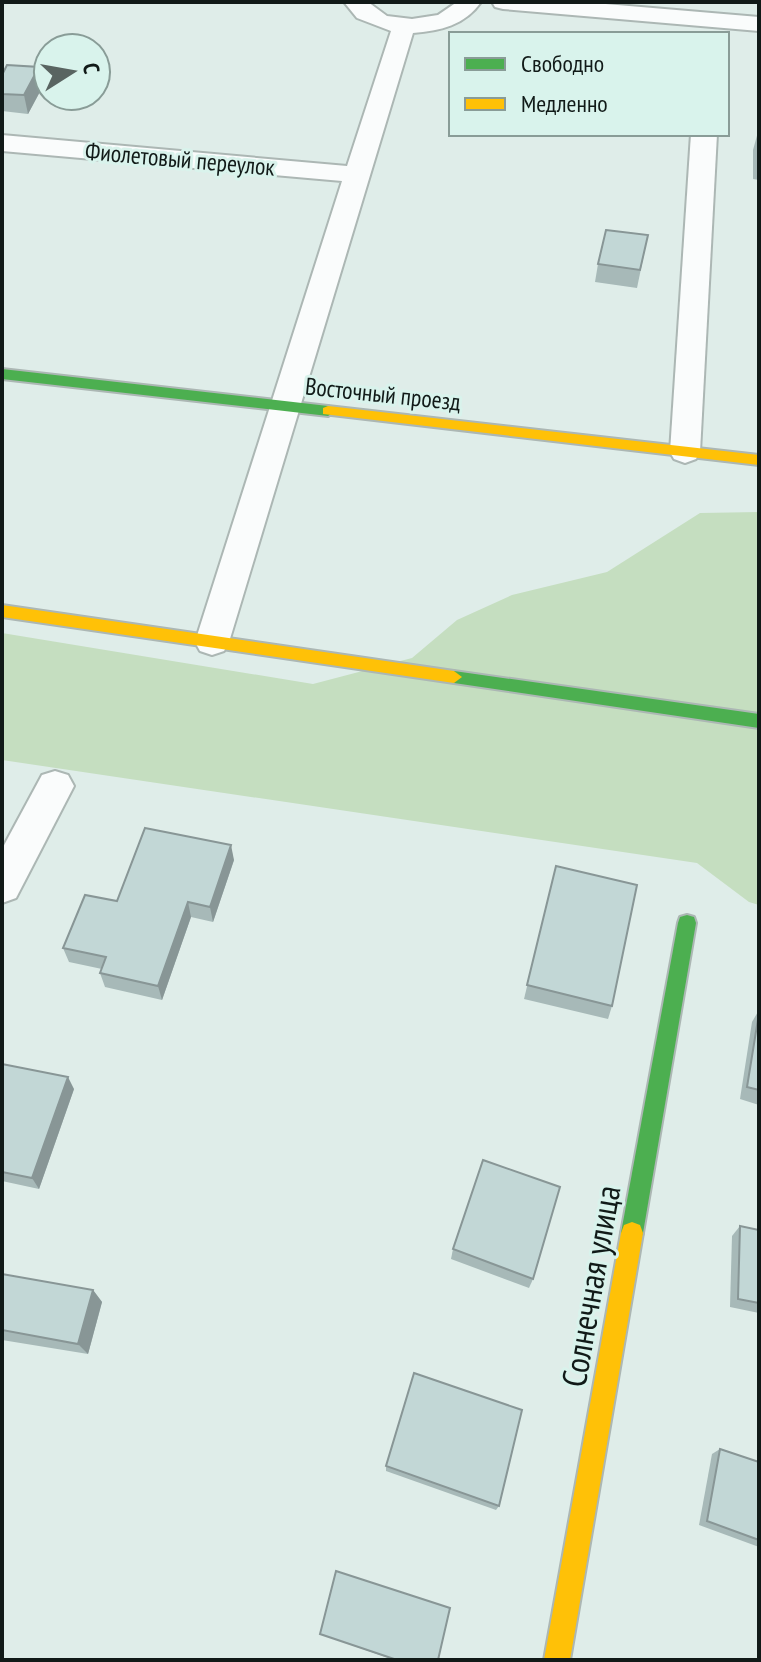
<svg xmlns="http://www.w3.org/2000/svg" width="761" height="1662" viewBox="0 0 761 1662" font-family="'PT Sans Narrow',sans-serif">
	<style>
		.green { fill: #c5dec0 }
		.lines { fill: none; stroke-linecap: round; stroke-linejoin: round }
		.street-casing { stroke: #acb7b4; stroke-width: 4 }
		.fast-casing { stroke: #acb7b4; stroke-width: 4 }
		.slow-casing { stroke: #acb7b4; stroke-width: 4 }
		.street { fill: #fafcfc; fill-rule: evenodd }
		.fast { fill: #4caf50; fill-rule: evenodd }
		.slow { fill: #ffc107; fill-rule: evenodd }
		.wall { fill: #a7b9b8 }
		.shaded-wall { fill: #889696 }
		.building { fill: #c2d7d6; stroke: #889696; stroke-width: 2 }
		.labels { text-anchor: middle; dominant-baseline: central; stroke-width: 6; stroke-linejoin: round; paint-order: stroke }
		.far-street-label { font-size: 24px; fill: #111a18; stroke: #d9f3ec }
		.near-street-label { font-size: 34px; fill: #111a18; stroke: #d9f3ec }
	</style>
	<rect width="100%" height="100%" fill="#dfede9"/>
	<polygon class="green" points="759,512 759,905 749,902 697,863 2,760 2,633 313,684 412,658 457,620 512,595 607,572 700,513"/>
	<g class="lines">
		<defs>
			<g id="street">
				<path d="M344 2H368L387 16 412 19 438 15 457 2H481C465 25 440 31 413 33L229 642 224 651 212 655 200 651 195 642 342 181 2 151V135L347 166 391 31 357 18Z"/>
				<polygon points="492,2 582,2 759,17 759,31 503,9 495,7"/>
				<polygon points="691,134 717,134 700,452 696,459 685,463 674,459 670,452"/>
				<polygon points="55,771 68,775 74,786 16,898 2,903 2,849 42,775"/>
			</g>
			<g id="fast">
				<polygon points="2,369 328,406 335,411 328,416 2,379"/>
				<polygon points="454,671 759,714 759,728 454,683 446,677"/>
				<polygon points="687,915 694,917 696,923 643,1233 640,1241 632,1244 624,1241 621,1233 678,923 680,917"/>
			</g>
			<g id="slow">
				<polygon points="328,406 759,455 759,465 323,414 323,408"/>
				<polygon points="2,605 454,671 462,677 454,683 2,617"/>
				<polygon points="632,1222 640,1225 643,1233 570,1660 544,1660 621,1233 624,1225"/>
			</g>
		</defs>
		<use href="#street" class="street-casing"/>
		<use href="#fast" class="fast-casing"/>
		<use href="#slow" class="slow-casing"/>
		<use href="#street" class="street"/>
		<use href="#fast" class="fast"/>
		<use href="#slow" class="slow"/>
	</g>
	<g class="wall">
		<polygon points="2,75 43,86 28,114 2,111"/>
		<polygon points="758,132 759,132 759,180 753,179 753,150"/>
		<polygon points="648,235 637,288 595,282 598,264"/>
		<polygon points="234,860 213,922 191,917 162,1000 105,987 100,973 102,969 69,962 63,948 117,901"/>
		<polygon points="556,866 612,1006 608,1019 524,999"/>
		<polygon points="759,1010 759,1105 740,1099 752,1022"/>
		<polygon points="2,1064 74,1089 39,1189 2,1181"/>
		<polygon points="740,1226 759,1230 759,1313 730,1307 732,1236"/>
		<polygon points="453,1249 533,1279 529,1288 451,1259"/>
		<polygon points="2,1274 93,1290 102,1302 88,1354 2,1340"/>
		<polygon points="720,1449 759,1462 759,1547 699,1525 712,1454"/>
		<polygon points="386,1466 499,1506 496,1510 386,1471"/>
		<polygon points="320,1634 438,1660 394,1660"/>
	</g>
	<g class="shaded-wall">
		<polygon points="39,67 43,86 28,114 24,95"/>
		<polygon points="231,845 234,860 213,922 210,907"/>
		<polygon points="188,902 191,917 162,1000 158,986"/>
		<polygon points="68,1077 74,1089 39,1189 32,1178"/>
		<polygon points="93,1290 102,1302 88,1354 78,1344"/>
	</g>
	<g class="building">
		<polygon points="7,65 39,67 24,95 2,94 2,75"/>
		<rect x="758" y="132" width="1" height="29"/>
		<polygon points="606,230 648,235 640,270 598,264"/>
		<polygon points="145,828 231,845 210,907 188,902 158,986 100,973 106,957 63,948 85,895 117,901"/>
		<polygon points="556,866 637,885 612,1006 527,985"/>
		<polygon points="759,1013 759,1090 747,1087"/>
		<polygon points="2,1064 68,1077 32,1178 2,1172"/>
		<polygon points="483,1160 560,1187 533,1279 453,1249"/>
		<polygon points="740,1226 759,1230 759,1303 738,1299"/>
		<polygon points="2,1274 93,1290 78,1344 2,1330"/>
		<polygon points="414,1373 522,1410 499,1506 386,1466"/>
		<polygon points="720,1449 759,1462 759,1540 707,1521"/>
		<polygon points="336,1571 450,1608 438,1660 397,1660 320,1634"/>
	</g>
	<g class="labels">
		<g class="far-street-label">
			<text transform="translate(180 159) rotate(5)">Фиолетовый переулок</text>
			<text transform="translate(383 394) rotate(6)">Восточный проезд</text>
		</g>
		<g class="near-street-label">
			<text transform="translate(590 1286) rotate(-80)">Солнечная улица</text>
		</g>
	</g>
	<rect width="761" height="1662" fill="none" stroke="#111a18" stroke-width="8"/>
	<rect x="449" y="32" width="280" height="104" fill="#d9f3ec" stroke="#899c97" stroke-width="2"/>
	<rect x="465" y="58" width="40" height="12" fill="#4caf50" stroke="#899c97" stroke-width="2"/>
	<text x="521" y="72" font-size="24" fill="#111a18">Свободно</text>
	<rect x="465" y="98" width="40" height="12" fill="#ffc107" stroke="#899c97" stroke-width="2"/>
	<text x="521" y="112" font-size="24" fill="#111a18">Медленно</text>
	<g transform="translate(72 72) rotate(79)"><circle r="38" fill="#d9f3ec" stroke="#899c97" stroke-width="2"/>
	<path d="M0-6L14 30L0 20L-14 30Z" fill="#596461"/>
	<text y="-12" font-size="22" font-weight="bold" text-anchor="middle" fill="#111a18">С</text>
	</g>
</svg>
